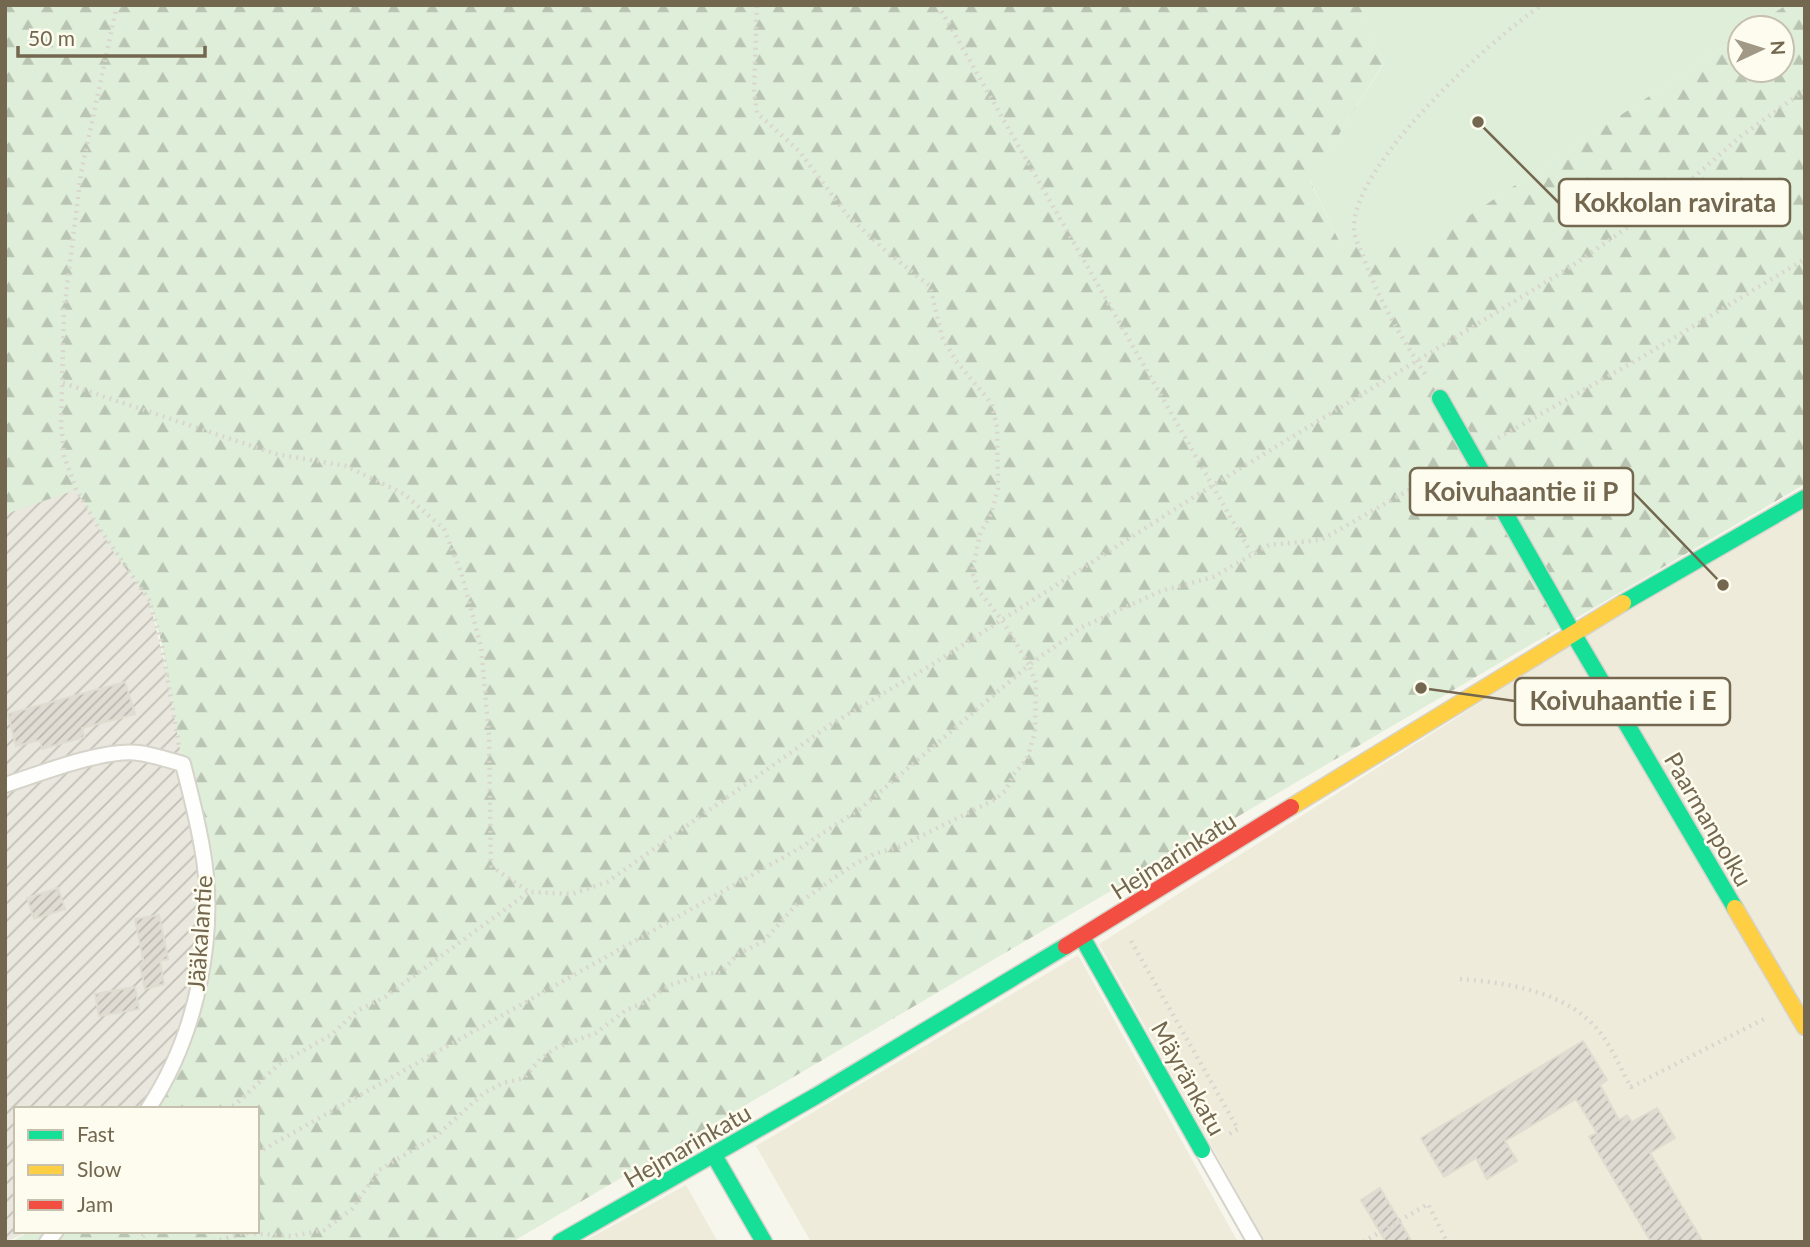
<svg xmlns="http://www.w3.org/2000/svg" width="1810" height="1247" viewBox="0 0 1810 1247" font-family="Lato,sans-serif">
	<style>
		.residential { fill: #eeebda }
		.industrial { fill: url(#industrial-furrows) }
		.grass { fill: #dfeed9 }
		.forest { fill: url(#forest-firs) }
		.building { fill: url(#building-hatch); stroke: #dfdcd0; stroke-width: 2 }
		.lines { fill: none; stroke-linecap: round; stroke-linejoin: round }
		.lane-casing { stroke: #d5d3ca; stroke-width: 18 }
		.fast-casing { stroke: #d6d3ca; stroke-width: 19 }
		.slow-casing { stroke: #d6d3ca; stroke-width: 19 }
		.jam-casing { stroke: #d6d3ca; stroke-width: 19 }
		.path { stroke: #d9d6cf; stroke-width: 4.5; stroke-dasharray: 2 5; stroke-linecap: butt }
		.lane { stroke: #fefefc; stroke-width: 14 }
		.fast { stroke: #16e098; stroke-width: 16 }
		.slow { stroke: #ffcf43; stroke-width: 16 }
		.jam { stroke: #f24e42; stroke-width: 16 }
		.labels { text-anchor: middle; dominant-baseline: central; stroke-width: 5; stroke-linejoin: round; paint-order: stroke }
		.street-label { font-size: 24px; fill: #73674f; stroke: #fdfcef }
		.leader { fill: none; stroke: #73674f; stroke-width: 2.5 }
		.callout-dot { fill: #73674f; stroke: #fdfcef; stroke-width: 2.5 }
		.callout { fill: #fdfcef; stroke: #73674f; stroke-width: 2.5 }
		.callout-label { font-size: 26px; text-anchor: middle; font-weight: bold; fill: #73674f }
	</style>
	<defs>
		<pattern id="industrial-furrows" width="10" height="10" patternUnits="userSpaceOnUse" patternTransform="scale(1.75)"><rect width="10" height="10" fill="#e9e7de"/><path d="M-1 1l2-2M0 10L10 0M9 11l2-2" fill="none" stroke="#c1bfb6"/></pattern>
		<pattern id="forest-firs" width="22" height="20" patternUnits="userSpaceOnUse" patternTransform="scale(1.75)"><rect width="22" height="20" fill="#dfeed9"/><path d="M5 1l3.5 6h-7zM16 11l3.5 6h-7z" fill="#b9c5b2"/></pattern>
		<pattern id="building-hatch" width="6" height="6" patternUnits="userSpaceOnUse" patternTransform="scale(1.75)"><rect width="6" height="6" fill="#e1dcd3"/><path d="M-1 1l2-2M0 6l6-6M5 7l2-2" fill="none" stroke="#bbb6ae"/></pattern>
	</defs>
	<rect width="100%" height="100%" fill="#f7f6ed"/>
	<g class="residential">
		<polygon points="1805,509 1805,1010 1585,636"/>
		<polygon points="1570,646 1805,1044 1805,1242 1265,1242 1099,944"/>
		<polygon points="1078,955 1238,1242 811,1242 756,1146"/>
		<polygon points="686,1185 718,1242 583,1242"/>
	</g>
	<polygon class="industrial" points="76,489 117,557 149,600 167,674 206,898 195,1002 148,1109 16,1109 16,1231 30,1231 5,1242 5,514"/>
	<polygon class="grass" points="1360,5 1786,5 1752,28 1740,28 1740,36 1429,243 1340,243 1310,180 1383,65"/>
	<polygon class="forest" points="5,5 1360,5 1383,64 1310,181 1340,243 1428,243 1740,36 1740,70 1782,70 1782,28 1752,28 1786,5 1805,5 1805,484 512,1242 11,1242 30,1231 257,1231 257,1109 148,1109 195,1002 206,898 161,640 149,600 117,557 76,490 5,514"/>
	<g class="building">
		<polygon points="125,682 135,714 82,728 84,737 42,749 40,740 16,746 8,714"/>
		<polygon points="58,888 65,909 34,919 27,898"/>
		<polygon points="159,915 168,959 160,961 164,984 145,989 140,965 144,964 135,919"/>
		<polygon points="135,987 139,1009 99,1016 95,994"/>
		<polygon points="1583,1041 1607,1080 1600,1085 1619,1120 1627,1115 1632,1122 1657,1108 1675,1138 1650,1153 1703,1242 1651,1242 1589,1137 1597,1133 1576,1099 1505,1141 1517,1161 1487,1179 1476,1158 1444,1177 1421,1138"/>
		<polygon points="1380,1188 1412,1242 1386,1242 1361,1200"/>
	</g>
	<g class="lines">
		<defs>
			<g id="lane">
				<path d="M5 785C39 774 105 748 139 753 154 755 168 760 183 764 190 791 197 819 202 847 218 934 197 1035 148 1109"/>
				<polyline points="1203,1151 1255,1242"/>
				<polyline points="47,1242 56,1231"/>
			</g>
			<g id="fast">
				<polyline points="1440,398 1573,633 1735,908"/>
				<polyline points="1623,603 1805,498"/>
				<polyline points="1082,937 1202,1150"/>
				<polyline points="715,1157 764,1242"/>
				<polyline points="560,1242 816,1096 1066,946"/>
			</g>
			<g id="slow">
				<polyline points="1291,807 1623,603"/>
				<polyline points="1735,908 1805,1027"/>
			</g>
			<polyline id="jam" points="1066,946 1291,807"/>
		</defs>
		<use href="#lane" class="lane-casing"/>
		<use href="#fast" class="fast-casing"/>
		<use href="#slow" class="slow-casing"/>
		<use href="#jam" class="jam-casing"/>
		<g class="path">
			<polyline points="117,5 81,173 64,311 61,424 64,456 76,489 97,525 149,600 161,640 179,746"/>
			<polyline points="938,5 1251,553"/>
			<path d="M1425 374C1400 335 1378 299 1363 256 1360 248 1355 239 1354 230 1350 166 1491 39 1542 5"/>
			<polyline points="63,383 276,454 346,466 404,494 444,529 461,572 481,647 489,735 491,866 529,892 572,894 607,882 830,725 933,664 1197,495 1569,268 1670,198 1740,137 1805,90"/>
			<polyline points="1498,438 1637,360 1805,259"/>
			<polyline points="1131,941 1238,1129 1229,1134"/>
			<path d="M1460 979C1509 983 1571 992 1602 1035 1613 1050 1621 1070 1631 1087L1766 1018"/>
			<polyline points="226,1109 235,1105 279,1064 331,1035 357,1011 385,997 529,892"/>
			<polyline points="257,1153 800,848 860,809 1029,665 1002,620 979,591 972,572 980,534 991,514 998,489 997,428 992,404 956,361 942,337 930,286 887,252 847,215 799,151 757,113 754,91 757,5"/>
			<polyline points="138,1242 147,1231"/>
			<polyline points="213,1242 244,1233 292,1236 324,1230 352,1209 379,1170 435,1137 484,1093 503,1083 524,1078 540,1059 556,1048 596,1033 626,1010 643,1003 670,985 708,973 721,973 738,954 764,941 796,905 853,865 874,854 899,847 996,799 1006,790 1013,775 1027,759 1035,732 1036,683 1029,665 1082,627 1161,591 1213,577 1269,545 1321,540 1446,469"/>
			<polyline points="1363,1242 1428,1204 1447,1242"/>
		</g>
		<use href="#lane" class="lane"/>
		<use href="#fast" class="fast"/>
		<use href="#slow" class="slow"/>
		<use href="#jam" class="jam"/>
	</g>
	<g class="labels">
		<g class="street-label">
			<text transform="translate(1709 819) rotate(60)">Paarmanpolku</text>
			<text transform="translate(1173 855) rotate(-32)">Hejmarinkatu</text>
			<text transform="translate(199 933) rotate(-86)">Jääkalantie</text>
			<text transform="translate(1189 1078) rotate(61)">Mäyränkatu</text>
			<text transform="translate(687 1145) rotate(-30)">Hejmarinkatu</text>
		</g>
	</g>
	<path class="leader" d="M1478 122L1559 203M1723 585L1633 492M1421 688L1515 701"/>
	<g class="callout-dot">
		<circle cx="1478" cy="122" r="7"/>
		<circle cx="1723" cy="585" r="7"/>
		<circle cx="1421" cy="688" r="7"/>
	</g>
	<g class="callout">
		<rect x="1559" y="179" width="231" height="47" rx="7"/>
		<rect x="1410" y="468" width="223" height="47" rx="7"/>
		<rect x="1515" y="678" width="215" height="47" rx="7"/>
	</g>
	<g class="callout-label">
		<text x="1675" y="212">Kokkolan ravirata</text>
		<text x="1521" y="501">Koivuhaantie ii P</text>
		<text x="1623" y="710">Koivuhaantie i E</text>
	</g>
	<rect width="1810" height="1247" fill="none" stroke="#73674f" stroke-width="14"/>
	<rect x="14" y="1107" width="245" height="126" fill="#fdfcef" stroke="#c6c0af" stroke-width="2"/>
	<rect x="28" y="1130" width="35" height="10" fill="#16e098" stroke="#c6c0af" stroke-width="2"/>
	<text x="77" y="1142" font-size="21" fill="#73674f">Fast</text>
	<rect x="28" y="1165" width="35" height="10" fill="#ffcf43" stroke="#c6c0af" stroke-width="2"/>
	<text x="77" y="1177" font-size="21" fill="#73674f">Slow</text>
	<rect x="28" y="1200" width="35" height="10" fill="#f24e42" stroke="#c6c0af" stroke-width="2"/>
	<text x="77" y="1212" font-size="21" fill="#73674f">Jam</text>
	<g transform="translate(1761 49) rotate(86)"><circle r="33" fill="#fdfcef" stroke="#c6c0af" stroke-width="2"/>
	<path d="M0-5L12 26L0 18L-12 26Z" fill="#a19986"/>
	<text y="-10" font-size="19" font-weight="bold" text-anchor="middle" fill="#73674f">N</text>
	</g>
	<path d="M18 46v10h187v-10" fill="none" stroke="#73674f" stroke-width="3.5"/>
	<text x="28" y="46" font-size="21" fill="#73674f" stroke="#fdfcef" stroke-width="5" paint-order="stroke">50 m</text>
</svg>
